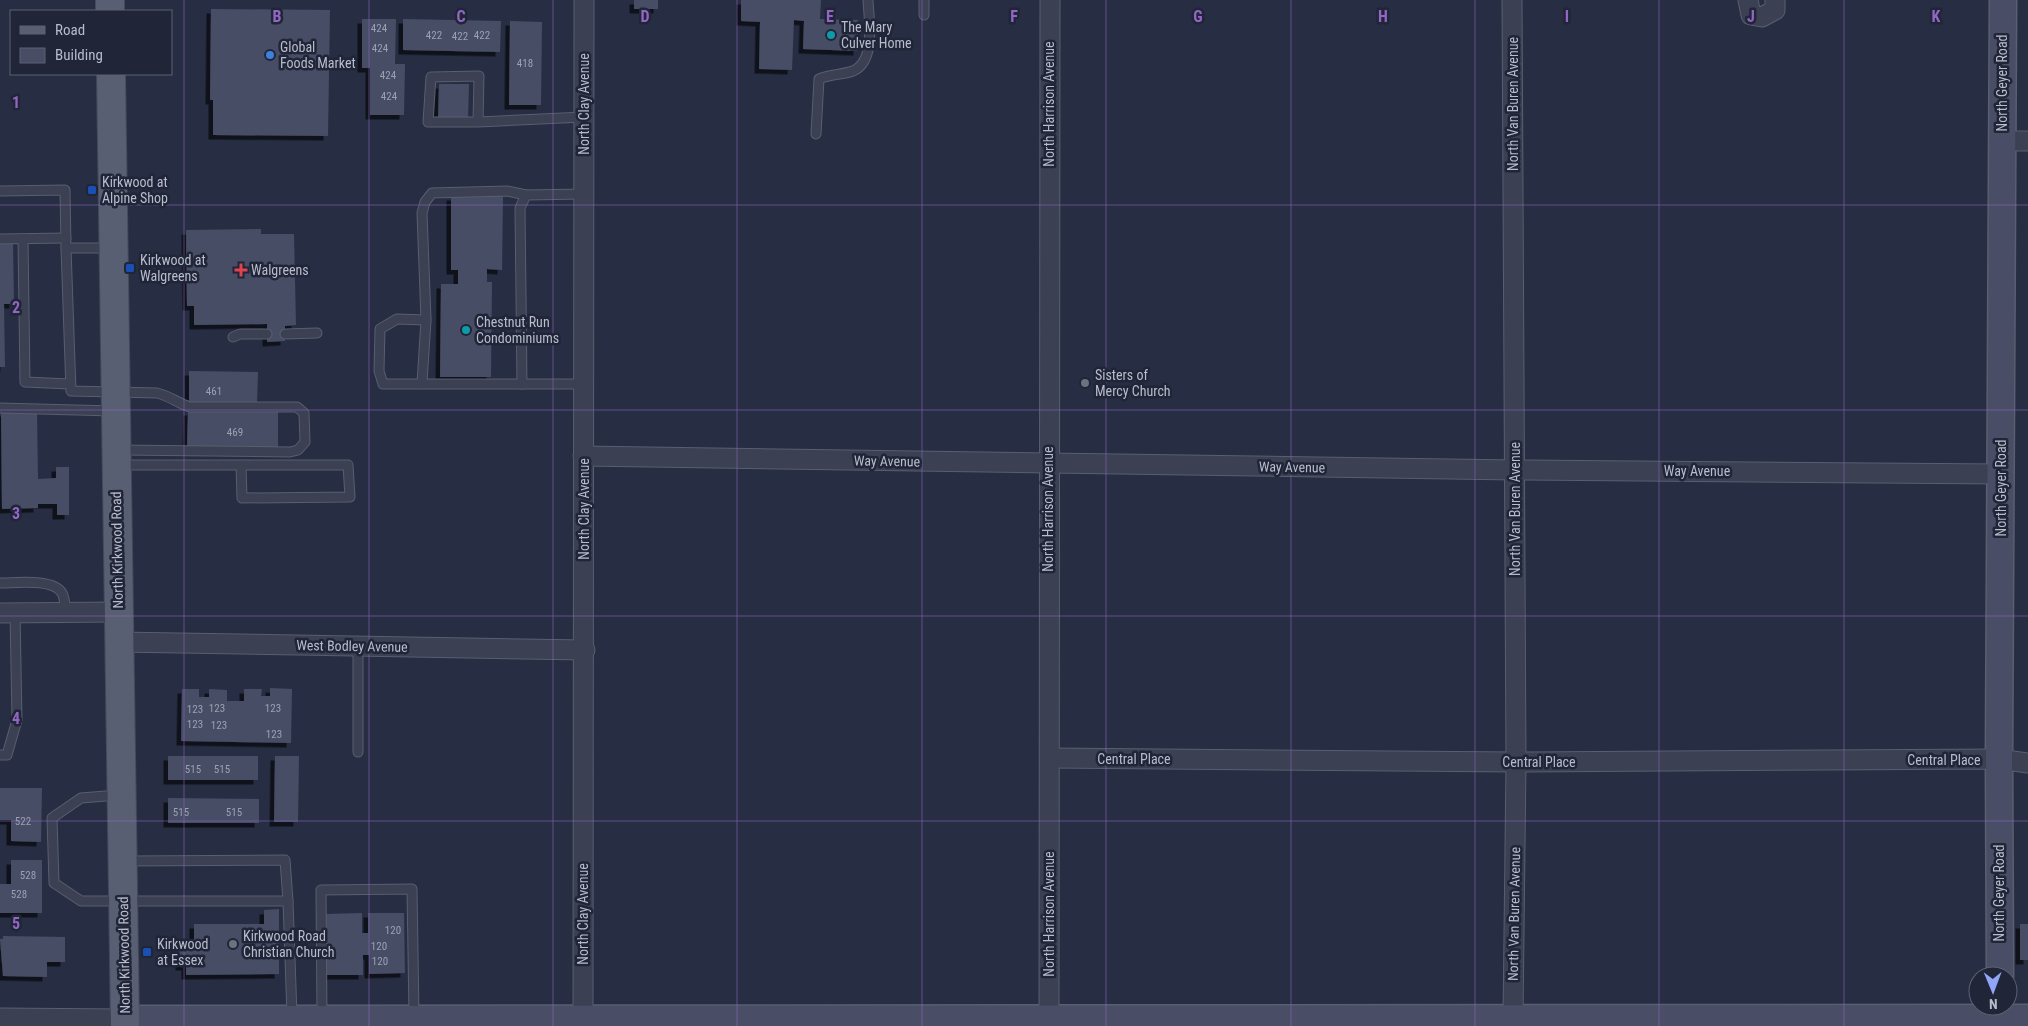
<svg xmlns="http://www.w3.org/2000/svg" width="2028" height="1026" viewBox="0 0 2028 1026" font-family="'Roboto Condensed',sans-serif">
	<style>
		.building { fill: #464d65; filter: url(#shadow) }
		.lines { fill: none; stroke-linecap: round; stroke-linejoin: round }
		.lane-casing { stroke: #595e70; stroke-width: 11 }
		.street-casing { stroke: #595e70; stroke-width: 21 }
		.secondary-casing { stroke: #595e70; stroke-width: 29 }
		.primary-casing { stroke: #45495c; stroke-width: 30 }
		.lane { stroke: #3b4053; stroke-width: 9 }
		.street { stroke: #3b4053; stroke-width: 19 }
		.secondary { stroke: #494e66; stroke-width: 26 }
		.primary { stroke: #595f72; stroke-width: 28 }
		.grid { fill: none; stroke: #9366c4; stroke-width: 1; stroke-opacity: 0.55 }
		.culture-dot { fill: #0f9aa8; stroke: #202538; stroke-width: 2 }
		.shop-dot { fill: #3f7fe0; stroke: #202538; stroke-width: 2 }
		.transit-dot { fill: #1a4fb4; stroke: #202538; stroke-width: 2 }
		.health-dot { fill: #e0444e; stroke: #202538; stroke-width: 2 }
		.worship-dot { fill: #6b7280; stroke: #202538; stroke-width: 2 }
		.labels { text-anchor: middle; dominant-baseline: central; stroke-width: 5; stroke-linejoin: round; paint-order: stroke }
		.number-label { font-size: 11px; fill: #9ca0b2 }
		.poi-label { font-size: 14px; fill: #b8bccc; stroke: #202538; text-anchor: start }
		.street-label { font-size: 14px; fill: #b8bccc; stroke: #202538 }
		.grid-label { font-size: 16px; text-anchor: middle; font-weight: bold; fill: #9366c4; stroke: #202538; stroke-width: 5; stroke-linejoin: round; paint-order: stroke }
	</style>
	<defs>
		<filter id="shadow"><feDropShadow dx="-4.5" dy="4.5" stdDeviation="0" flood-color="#0009"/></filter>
	</defs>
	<rect width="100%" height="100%" fill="#272e43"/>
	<g class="building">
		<rect x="634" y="0" width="24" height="9"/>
		<polygon points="741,0 821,0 820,19 858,20 858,51 803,49 804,21 794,20 792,70 759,69 760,22 741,21"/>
		<polygon points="211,9 330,10 328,136 213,135 213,100 210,100"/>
		<polygon points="362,19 396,19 395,64 405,64 404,115 370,115 370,68 362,68"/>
		<polygon points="403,19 501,21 500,52 403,50"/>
		<polygon points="510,21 542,22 541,105 509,105"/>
		<polygon points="439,84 469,84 468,120 438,119"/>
		<polygon points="451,196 503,196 502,270 487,269 487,282 492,282 491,377 440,377 441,284 458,284 458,270 451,270"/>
		<polygon points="261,229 261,234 294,234 296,325 285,326 285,341 267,342 267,324 194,325 194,306 187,306 186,230"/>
		<polygon points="13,243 14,304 4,304 5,367 0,367 0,244"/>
		<polygon points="189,371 258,372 257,403 189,402"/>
		<polygon points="188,411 278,412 278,449 187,448"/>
		<polygon points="1,412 37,412 38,479 56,478 56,467 69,467 69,515 57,515 57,504 38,504 38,508 2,509"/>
		<polygon points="270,688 292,689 291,743 181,741 182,689 199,689 199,697 209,697 209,689 227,690 227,701 244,701 244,689 262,689 261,696 270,696"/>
		<rect x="168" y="756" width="90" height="24"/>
		<polygon points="275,756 299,756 298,822 274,822"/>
		<polygon points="0,788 42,788 41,842 11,841 11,820 0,820"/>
		<polygon points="168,798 259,799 259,823 168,823"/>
		<polygon points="11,860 42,860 42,913 0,913 0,884 11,884"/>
		<polygon points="279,909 279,974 186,975 186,966 180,966 179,948 187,949 187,939 194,939 194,924 264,924 264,910"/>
		<polygon points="362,913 362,933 368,933 368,913 404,913 405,973 369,974 369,955 363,955 363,975 327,975 326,914"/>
		<rect x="2020" y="924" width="8" height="36"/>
		<polygon points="3,936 65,937 65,962 47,962 47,977 3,976 0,939 3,939"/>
	</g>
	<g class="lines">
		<defs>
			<g id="lane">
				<polyline points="924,0 924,15"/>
				<polyline points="478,122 428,122 431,77 479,76 478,122 584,117"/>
				<path d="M816 134 819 79C830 74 842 75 853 71 876 61 869 21 868 0"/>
				<polyline points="0,191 65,190 66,248"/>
				<polyline points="0,239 66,238"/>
				<polyline points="23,239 25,382 70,384"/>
				<path d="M112 248H66L71 391 157 393C170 396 177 403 190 407H297L304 413 305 442 298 450 290 452 119 450"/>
				<polyline points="426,320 397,319 380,329 379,371 383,384 583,384"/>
				<polyline points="285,334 317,333"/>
				<polyline points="233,337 240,334 267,334"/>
				<polyline points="422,383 426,320 422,213 425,202 432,193 507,191 526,195"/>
				<polyline points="522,384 520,208 526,195 584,194"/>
				<polyline points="0,408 114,411"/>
				<polyline points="120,465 348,465 350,497 242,498 241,465"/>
				<path d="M0 583C15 583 53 578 62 593 65 598 65 607 66 613"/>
				<polyline points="358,752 358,646"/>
				<polyline points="0,755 7,755 17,720 15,613"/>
				<polyline points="118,795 81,798 52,818 54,883 81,901 288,901 285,860 126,861"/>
				<polyline points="288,901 292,1016"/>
				<polyline points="322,1016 321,890 412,889 414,1016"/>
			</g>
			<g id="street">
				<polyline points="1512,0 1516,762 1513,1019"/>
				<polyline points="1748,0 1751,15 1762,17 1775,10 1775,0"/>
				<polyline points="2002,141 2028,141"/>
				<polyline points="583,456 1515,470 2002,474"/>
				<polyline points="0,613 118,612"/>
				<polyline points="118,642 585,650"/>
				<polyline points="1050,758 1516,762 1999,759 2028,763"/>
				<polyline points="0,1018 125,1019"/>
				<polyline points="583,1018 584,0"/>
				<polyline points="1049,1019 1050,0"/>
			</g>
			<g id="secondary">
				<polyline points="2000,976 1999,759 2003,0"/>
				<polyline points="125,1019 2028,1018"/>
			</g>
			<g id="primary">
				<polyline points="110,11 110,0"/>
				<polyline points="111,74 125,1026"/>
			</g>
		</defs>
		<use href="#lane" class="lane-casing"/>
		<use href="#street" class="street-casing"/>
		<use href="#secondary" class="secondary-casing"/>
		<use href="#primary" class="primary-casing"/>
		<use href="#lane" class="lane"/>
		<use href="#street" class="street"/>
		<use href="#secondary" class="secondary"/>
		<use href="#primary" class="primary"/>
	</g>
	<path class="grid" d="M184 0V1026M369 0V1026M553 0V1026M737 0V1026M922 0V1026M1106 0V1026M1291 0V1026M1475 0V1026M1659 0V1026M1844 0V1026M0 205H2028M0 410H2028M0 616H2028M0 821H2028"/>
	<g class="culture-dot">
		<circle cx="831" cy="35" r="5"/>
		<circle cx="466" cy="330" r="5"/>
	</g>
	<circle class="shop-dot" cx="270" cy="55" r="5"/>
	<g class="transit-dot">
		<rect x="87" y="185" width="10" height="10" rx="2.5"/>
		<rect x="125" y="263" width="10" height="10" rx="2.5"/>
		<rect x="142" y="947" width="10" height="10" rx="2.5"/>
	</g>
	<path class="health-dot" d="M238.5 262.5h5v5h5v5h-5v5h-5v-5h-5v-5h5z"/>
	<g class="worship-dot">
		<circle cx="1085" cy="383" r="5"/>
		<circle cx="233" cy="944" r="5"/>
	</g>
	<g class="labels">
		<g class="number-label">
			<text x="379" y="28">424</text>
			<text x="434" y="35">422</text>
			<text x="482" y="35">422</text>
			<text x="460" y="36">422</text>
			<text x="380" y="48">424</text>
			<text x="525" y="63">418</text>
			<text x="388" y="75">424</text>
			<text x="389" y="96">424</text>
			<text x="214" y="391">461</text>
			<text x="235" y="432">469</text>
			<text x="217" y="708">123</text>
			<text x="273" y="708">123</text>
			<text x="195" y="709">123</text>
			<text x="195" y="724">123</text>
			<text x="219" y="725">123</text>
			<text x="274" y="734">123</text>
			<text x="193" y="769">515</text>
			<text x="222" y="769">515</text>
			<text x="181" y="812">515</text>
			<text x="234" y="812">515</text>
			<text x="23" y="821">522</text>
			<text x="28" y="875">528</text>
			<text x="19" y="894">528</text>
			<text x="393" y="930">120</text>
			<text x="379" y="946">120</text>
			<text x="380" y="961">120</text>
		</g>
		<g class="poi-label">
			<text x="841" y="27">The Mary<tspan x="841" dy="16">Culver Home</tspan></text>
			<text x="280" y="47">Global<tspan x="280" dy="16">Foods Market</tspan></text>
			<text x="102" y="182">Kirkwood at<tspan x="102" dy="16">Alpine Shop</tspan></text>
			<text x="140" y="260">Kirkwood at<tspan x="140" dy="16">Walgreens</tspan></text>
			<text x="251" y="270">Walgreens</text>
			<text x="476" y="322">Chestnut Run<tspan x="476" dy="16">Condominiums</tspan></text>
			<text x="1095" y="375">Sisters of<tspan x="1095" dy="16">Mercy Church</tspan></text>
			<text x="243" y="936">Kirkwood Road<tspan x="243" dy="16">Christian Church</tspan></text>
			<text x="157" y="944">Kirkwood<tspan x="157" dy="16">at Essex</tspan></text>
		</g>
		<g class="street-label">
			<text transform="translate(2002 83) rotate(-90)">North Geyer Road</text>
			<text transform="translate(584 104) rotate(-90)">North Clay Avenue</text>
			<text transform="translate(1049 104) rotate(-90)">North Harrison Avenue</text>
			<text transform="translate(1513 104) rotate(-90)">North Van Buren Avenue</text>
			<text transform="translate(887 461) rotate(1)">Way Avenue</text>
			<text transform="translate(1292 467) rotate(1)">Way Avenue</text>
			<text x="1697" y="471">Way Avenue</text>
			<text transform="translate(2001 488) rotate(-90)">North Geyer Road</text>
			<text transform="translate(584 509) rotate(-90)">North Clay Avenue</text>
			<text transform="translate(1048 509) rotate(-90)">North Harrison Avenue</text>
			<text transform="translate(1515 509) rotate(-90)">North Van Buren Avenue</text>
			<text transform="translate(117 550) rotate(-91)">North Kirkwood Road</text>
			<text transform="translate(352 646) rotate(1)">West Bodley Avenue</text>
			<text x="1134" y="759">Central Place</text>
			<text x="1944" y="760">Central Place</text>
			<text x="1539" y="762">Central Place</text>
			<text transform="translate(1999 893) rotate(-90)">North Geyer Road</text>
			<text transform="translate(583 914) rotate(-90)">North Clay Avenue</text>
			<text transform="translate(1049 914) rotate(-90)">North Harrison Avenue</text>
			<text transform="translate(1514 914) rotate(-89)">North Van Buren Avenue</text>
			<text transform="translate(124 955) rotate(-91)">North Kirkwood Road</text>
		</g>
	</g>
	<g class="grid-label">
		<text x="277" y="22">B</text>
		<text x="461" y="22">C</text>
		<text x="645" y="22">D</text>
		<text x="830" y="22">E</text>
		<text x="1014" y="22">F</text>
		<text x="1198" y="22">G</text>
		<text x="1383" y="22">H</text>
		<text x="1567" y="22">I</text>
		<text x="1751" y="22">J</text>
		<text x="1936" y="22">K</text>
		<text x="16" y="108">1</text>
		<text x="16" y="313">2</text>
		<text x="16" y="519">3</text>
		<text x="16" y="724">4</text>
		<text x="16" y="929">5</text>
	</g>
	<rect x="10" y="10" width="162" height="65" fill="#202538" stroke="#5d6173"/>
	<rect x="20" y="26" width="25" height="8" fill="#595f72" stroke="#5d6173"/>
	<text x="55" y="35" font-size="15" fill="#b8bccc">Road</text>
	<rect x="20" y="48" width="25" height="15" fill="#464d65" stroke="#5d6173"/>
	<text x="55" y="60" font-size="15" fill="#b8bccc">Building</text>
	<g transform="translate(1993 991) rotate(179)"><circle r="24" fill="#202538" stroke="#5d6173"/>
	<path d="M0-4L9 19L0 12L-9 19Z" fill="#91a6f9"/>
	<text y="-8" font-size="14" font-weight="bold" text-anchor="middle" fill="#b8bccc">N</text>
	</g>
</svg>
